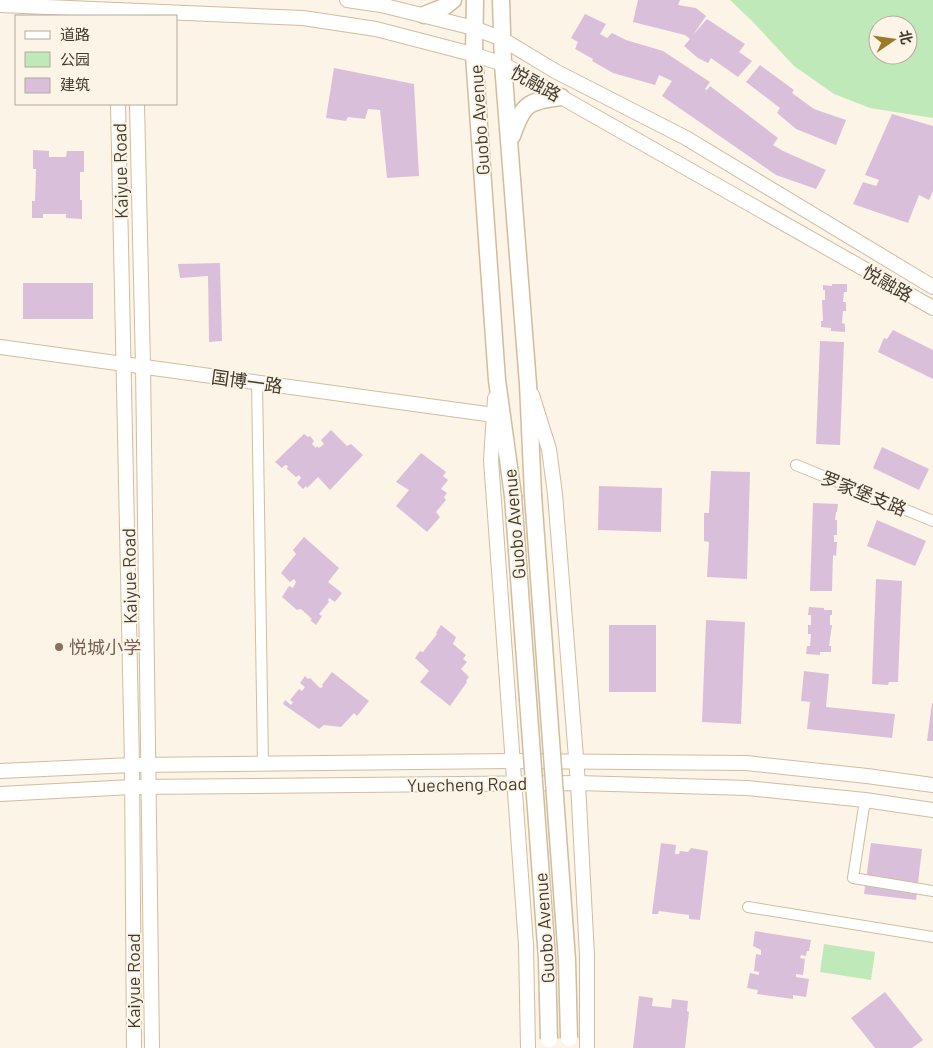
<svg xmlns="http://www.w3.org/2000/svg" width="933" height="1048" viewBox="0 0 933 1048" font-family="Barlow,'Noto Sans SC',sans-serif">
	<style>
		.green { fill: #c0e9ba; fill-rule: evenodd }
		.building { fill: #dabfda }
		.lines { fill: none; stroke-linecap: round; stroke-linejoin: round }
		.street-casing { stroke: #d0bd9e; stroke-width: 12 }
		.secondary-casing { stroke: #d0bd9e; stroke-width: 16 }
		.primary-casing { stroke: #d0bd9e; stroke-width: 19 }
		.street { stroke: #fff; stroke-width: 10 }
		.secondary { stroke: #fff; stroke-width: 14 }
		.primary { stroke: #fff; stroke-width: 16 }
		.primary-bridge-casing { stroke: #d0bd9e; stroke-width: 19; stroke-linecap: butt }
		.primary-bridge { stroke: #fff; stroke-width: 16 }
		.education-dot { fill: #8d6e63; stroke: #fcf4e7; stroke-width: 2 }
		.labels { text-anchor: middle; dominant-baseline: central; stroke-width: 4; stroke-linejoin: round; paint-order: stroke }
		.street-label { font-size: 18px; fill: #423a2d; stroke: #fcf4e7 }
		.education-label { font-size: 18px; fill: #785e54; stroke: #fcf4e7; text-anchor: start }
	</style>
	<rect width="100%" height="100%" fill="#fcf4e7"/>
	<g class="green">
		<path d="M730 0H933V118L870 108 834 94 794 66 753 22ZM878 25H908V55H878Z"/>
		<polygon points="824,944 875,952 871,980 820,972"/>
	</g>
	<g class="building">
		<polygon points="638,0 680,0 678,5 696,8 706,16 693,35 707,19 745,44 739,52 752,61 738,77 711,58 708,63 698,58 684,46 690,39 685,35 633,22"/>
		<polygon points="585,14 606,24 600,34 607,38 612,33 626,40 663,51 710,82 705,89 707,90 710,86 778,138 773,145 783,151 826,170 816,189 776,175 662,96 672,81 659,75 655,85 613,73 592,61 593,59 575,49 578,42 571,38"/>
		<polygon points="760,65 794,90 792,93 814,109 846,120 836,145 796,129 777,113 780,108 746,82"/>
		<polygon points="334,68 414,84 419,176 387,178 380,110 368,109 365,119 348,117 346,121 326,118"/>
		<polygon points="892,114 933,126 933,191 929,200 919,195 908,223 853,204 863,182 876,186 879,180 865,175"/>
		<polygon points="33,150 49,151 49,157 66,157 67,151 84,151 84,172 80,172 80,200 82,200 82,219 66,218 66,214 43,214 43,218 32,218 32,201 35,201 36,169 33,169"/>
		<polygon points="220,263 222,341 209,342 208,276 180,278 178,264"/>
		<rect x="23" y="283" width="70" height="36"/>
		<polygon points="832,284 847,284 847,292 844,292 843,302 846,302 846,311 843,311 842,323 845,324 845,332 831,331 831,328 821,327 821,321 823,321 822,300 825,300 825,290 823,290 823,285 832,286"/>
		<polygon points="893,330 933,350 933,379 878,352 884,338 887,339"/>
		<polygon points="820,341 844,342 840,445 816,444"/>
		<polygon points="331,430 347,446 351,444 363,455 330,490 318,477 307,488 306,486 303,489 297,483 301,478 299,475 296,477 287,469 288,466 285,465 282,468 275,462 304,434 308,437 310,436 314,441 312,444 316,448 317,446 319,448 324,444 321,440"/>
		<polygon points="882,447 929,469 919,490 873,468"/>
		<polygon points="421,453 446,472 443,476 448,480 441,489 447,493 444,497 446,500 436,512 440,517 427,532 396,506 409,490 396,482"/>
		<polygon points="711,471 750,472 747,579 707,577 709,542 704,541 704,513 709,513"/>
		<polygon points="599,486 662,488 661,532 598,530"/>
		<polygon points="813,503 838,504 837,512 836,512 835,520 837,520 837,535 834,535 834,542 837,542 836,556 833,555 832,591 810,591"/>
		<polygon points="877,520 926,541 915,566 867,546"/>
		<polygon points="304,537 339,568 328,582 342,593 335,602 329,598 328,600 329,602 319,614 322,616 316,625 310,620 312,619 301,609 297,610 282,597 289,586 293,588 296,582 294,579 290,582 281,573 296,554 293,550"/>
		<polygon points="876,579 902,581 898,682 889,682 888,685 872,684"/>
		<polygon points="809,607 824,608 824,610 832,610 832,615 830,615 830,625 832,625 829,646 831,646 831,652 820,652 820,655 806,654 807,646 810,646 811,634 808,634 808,625 811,625 811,615 808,615"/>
		<polygon points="706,620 745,622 741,724 702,722"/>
		<polygon points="441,625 456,637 453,644 466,655 463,659 467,662 461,669 469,677 466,681 467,682 450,706 420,682 429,671 415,658 420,651 423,652 437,634 436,633"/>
		<rect x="609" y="625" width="47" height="67"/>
		<polygon points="804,671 829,674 826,707 895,714 892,738 807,729 810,702 801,701"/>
		<polygon points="332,672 369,701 357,716 354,713 341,727 324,725 319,729 283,704 285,700 291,705 293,702 290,700 299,689 302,691 305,687 300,683 305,676 308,679 310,678 320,688 323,687 322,685"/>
		<polygon points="932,703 933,703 933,741 927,741"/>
		<polygon points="661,843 676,845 675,854 679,854 680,851 688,852 691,848 708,851 700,920 689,919 689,915 659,911 658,914 652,914"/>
		<polygon points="871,843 922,849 916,900 864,894"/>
		<polygon points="755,931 811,940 809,951 807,951 806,956 801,955 800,958 805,959 803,975 796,974 796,977 809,979 806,997 793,995 793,999 757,994 758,990 747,988 750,973 759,975 759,972 754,971 756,954 761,955 761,950 753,946"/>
		<polygon points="885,992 923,1040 912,1048 875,1048 851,1018"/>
		<polygon points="639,996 653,998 652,1006 671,1008 672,999 688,1001 687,1011 689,1012 685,1048 633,1048"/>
	</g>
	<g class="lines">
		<defs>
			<g id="street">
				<polyline points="257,382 263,763"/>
				<polyline points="796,465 933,521"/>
				<polyline points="865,800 853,878 933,891"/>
				<polyline points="748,907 933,937"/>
			</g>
			<g id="secondary">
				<polyline points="347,0 381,5 474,28 502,39 555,71 686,138 933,287"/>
				<polyline points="0,5 303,18 376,29 472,54 503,64 933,308"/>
				<polyline points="118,104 132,765 134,1048"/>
				<polyline points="137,104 143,366 152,1048"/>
				<polyline points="0,347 494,415"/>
				<polyline points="532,395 549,449 555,494 578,783 587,956 587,1048"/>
				<polyline points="495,398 491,460 526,945 528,1048"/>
				<polyline points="0,771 132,765 512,761 746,763 867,776 933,785"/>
				<polyline points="0,794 132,787 578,783 747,788 865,800 933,810"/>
			</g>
			<g id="primary">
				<polyline points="475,0 474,55 497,380 513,496"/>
				<polyline points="501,0 503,64 528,384 533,495"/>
				<polyline points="424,15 444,7 453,0"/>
				<path d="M512 136C523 104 527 101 561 97"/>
			</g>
		</defs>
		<use href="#street" class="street-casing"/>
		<use href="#secondary" class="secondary-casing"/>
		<use href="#primary" class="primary-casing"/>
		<use href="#street" class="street"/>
		<use href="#secondary" class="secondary"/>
		<use href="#primary" class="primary"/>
		<defs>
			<g id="primary-bridge">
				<polyline points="533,495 567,960 569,1038"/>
				<polyline points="513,496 547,959 549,1039"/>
			</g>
		</defs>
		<use href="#primary-bridge" class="primary-bridge-casing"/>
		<use href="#primary-bridge" class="primary-bridge"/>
	</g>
	<circle class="education-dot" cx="59" cy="647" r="5"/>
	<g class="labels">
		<g class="street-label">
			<text transform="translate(536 83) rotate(29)">悦融路</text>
			<text transform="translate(479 120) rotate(-94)">Guobo Avenue</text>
			<text transform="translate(120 171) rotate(-91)">Kaiyue Road</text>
			<text transform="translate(888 283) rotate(30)">悦融路</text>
			<text transform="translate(247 381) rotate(8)">国博一路</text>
			<text transform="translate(864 493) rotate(22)">罗家堡支路</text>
			<text transform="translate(514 524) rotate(-95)">Guobo Avenue</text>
			<text transform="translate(129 576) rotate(-91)">Kaiyue Road</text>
			<text transform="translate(467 784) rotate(-1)">Yuecheng Road</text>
			<text transform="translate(544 928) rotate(-94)">Guobo Avenue</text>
			<text transform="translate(133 981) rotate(-90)">Kaiyue Road</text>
		</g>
		<g class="education-label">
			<text x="69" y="647">悦城小学</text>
		</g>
	</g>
	<rect x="15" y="15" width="162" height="90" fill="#fcf4e7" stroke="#b2aa9d"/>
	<rect x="25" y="31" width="25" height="8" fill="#ffffff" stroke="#b2aa9d"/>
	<text x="60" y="40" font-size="15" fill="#423a2d">道路</text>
	<rect x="25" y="52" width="25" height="15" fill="#c0e9ba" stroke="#b2aa9d"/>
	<text x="60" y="65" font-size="15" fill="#423a2d">公园</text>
	<rect x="25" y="78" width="25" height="15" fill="#dabfda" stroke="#b2aa9d"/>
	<text x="60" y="90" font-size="15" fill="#423a2d">建筑</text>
	<g transform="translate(893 40) rotate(77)"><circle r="24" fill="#fcf4e7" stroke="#b2aa9d"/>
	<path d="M0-4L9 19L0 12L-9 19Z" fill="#9d7b26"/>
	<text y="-8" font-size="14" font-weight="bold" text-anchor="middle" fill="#423a2d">北</text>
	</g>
</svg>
